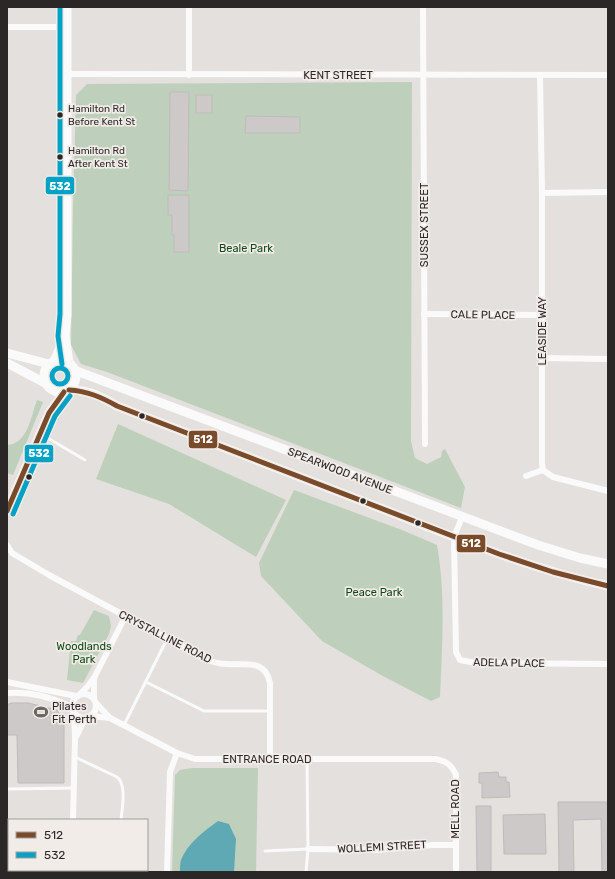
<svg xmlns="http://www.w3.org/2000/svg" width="615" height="879" viewBox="0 0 615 879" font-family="Rubik,sans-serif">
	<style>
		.green { fill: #bed0bb }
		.water { fill: #5ea9b4 }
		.building { fill: #ccc9c8; stroke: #bebbba }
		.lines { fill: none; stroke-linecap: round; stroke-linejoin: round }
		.service { stroke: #fbfafa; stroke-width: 3 }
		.minor { stroke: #fbfafa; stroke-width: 6 }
		.secondary { stroke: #fbfafa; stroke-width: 9 }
		.bus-1-casing { stroke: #f2ece8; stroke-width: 8 }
		.bus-2-casing { stroke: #f2ece8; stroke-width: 8 }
		.bus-1 { stroke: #7a4b2a; stroke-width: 5 }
		.bus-2 { stroke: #02a2c6; stroke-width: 5 }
		.bus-dot { fill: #2a2726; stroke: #f2ece8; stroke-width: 1.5 }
		.labels { text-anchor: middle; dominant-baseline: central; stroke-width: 3.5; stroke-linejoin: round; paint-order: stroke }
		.bus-label { font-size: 10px; fill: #2a2726; stroke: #f2ece8; text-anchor: start }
		.street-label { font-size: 11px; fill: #2a2726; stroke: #f2ece8 }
		.park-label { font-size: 11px; fill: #0f4814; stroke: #f2ece8 }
		.poi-label { font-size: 11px; fill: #2a2726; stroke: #f2ece8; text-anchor: start }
		.line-badge { stroke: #f2ece8; stroke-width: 1.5 }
		.badge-label { font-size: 11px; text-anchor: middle; font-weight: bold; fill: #fff }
	</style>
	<rect width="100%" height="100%" fill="#e3e0dd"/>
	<g class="green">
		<polygon points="412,82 411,441 415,458 427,464 441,457 442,451 445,449 465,487 461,508 107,372 81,364 71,345 73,208 76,95 87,84"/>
		<path d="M37 400 43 402 13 475 7 473V445C28 444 31 416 37 400Z"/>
		<polygon points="118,424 286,500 256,557 169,504 96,479"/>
		<path d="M294 490 402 530 437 545C446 596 442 646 440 697L431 701 381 675 322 641 261 576 259 563Z"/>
		<polygon points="94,610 109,616 111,626 109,634 83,683 67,680 71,641 76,641 78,635 80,635"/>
		<polygon points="192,768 258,768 256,872 172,872 175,775 180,770"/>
	</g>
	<path class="water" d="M218 821 229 824 236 839 234 872H180C180 868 180 863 181 860 187 844 204 831 218 821Z"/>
	<g class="building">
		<polygon points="170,92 189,92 188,191 169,190"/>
		<rect x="196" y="95" width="16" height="18"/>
		<polygon points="246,116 300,117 300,133 245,133"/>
		<polygon points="168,195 189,195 189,252 174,252 174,235 172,235 172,215 168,215"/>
		<polygon points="11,703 28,703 57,710 64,721 64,783 18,783 17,735 7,735 7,705"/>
		<polygon points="498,772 499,777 506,777 506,782 509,782 510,797 482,798 482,783 479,783 479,773"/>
		<polygon points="558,802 608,802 608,872 602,872 601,819 573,820 574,872 559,872"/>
		<polygon points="476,806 491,806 491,872 477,872"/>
		<polygon points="545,814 546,854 504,854 503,815"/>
	</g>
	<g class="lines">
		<g class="service">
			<polyline points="41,434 85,460"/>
			<polyline points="146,682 204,711 269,711"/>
			<polyline points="124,725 167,639"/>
			<path d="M75 757 117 777C127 785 122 808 121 820"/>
			<polyline points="7,789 73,788"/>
			<polyline points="265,851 308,849"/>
			<polyline points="119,872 119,870"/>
			<polyline points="306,872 308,849 307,759"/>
		</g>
		<g class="minor">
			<polyline points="189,7 189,75"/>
			<polyline points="423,7 425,444"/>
			<polyline points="7,27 67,27"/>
			<polyline points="67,74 608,75"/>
			<polyline points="540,75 542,193 542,464 543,470 553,477 608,491"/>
			<polyline points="542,193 608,192"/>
			<polyline points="424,314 542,315"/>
			<polyline points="542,358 608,359"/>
			<polyline points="526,476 543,470"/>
			<polyline points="462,517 454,537 456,652 460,660 476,663 608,664"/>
			<path d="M7 545 12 553 49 575 207 660C213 662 219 664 226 664 245 666 265 658 270 683V760"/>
			<polyline points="94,678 94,698"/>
			<polyline points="7,682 76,696"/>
			<path d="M7 693C31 691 50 697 72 707"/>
			<circle cx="84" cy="706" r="12"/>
			<polyline points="80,694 87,687 94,678 125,617"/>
			<polyline points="96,703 110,718"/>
			<path d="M91 716 110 718 177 753 195 759H435C446 761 451 764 456 775V872"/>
			<polyline points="76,737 84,721 88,717"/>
			<polyline points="73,820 75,738 74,713"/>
			<polyline points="308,849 378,850 432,845 456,845"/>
			<polyline points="73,872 73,870"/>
			<polyline points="167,872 170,772 177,753"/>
		</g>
		<g class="secondary">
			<polyline points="67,7 67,314 65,336 69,363"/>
			<polyline points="7,353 49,364"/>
			<circle cx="60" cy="376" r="16"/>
			<polyline points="54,361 65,336"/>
			<polyline points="7,363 45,383"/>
			<polyline points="74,370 538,545 580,558 608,564"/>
			<path d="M69 390C89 390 100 396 117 406 209 442 301 478 393 513 464 541 534 570 608 586"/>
			<polyline points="7,511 49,413 64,392"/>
		</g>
		<defs>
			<g id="bus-1">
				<path d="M69 390C87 391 101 397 117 406L499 554 553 572 608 586"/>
				<polyline points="7,511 49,413 64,392"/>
			</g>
			<g id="bus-2">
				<polyline points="60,7 60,314 58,336 62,364"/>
				<circle cx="60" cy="376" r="8"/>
				<polyline points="13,514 55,416 70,396"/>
			</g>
		</defs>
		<use href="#bus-1" class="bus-1-casing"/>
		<use href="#bus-2" class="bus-2-casing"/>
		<use href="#bus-1" class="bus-1"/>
		<use href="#bus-2" class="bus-2"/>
	</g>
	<defs>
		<symbol id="stadium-bare" viewBox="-9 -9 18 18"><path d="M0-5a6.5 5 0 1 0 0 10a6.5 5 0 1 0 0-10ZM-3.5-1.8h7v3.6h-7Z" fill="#6b6866" stroke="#f2ece8" stroke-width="2.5" paint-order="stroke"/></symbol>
	</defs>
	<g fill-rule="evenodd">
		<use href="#stadium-bare" x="31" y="702" width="20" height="20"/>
	</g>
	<g class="bus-dot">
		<circle cx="60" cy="115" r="3.5"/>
		<circle cx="60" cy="157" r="3.5"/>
		<circle cx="142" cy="416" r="3.5"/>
		<circle cx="29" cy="477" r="3.5"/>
		<circle cx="363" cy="501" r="3.5"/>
		<circle cx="418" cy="523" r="3.5"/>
	</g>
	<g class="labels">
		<g class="bus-label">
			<text x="68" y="109">Hamilton Rd<tspan x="68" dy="13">Before Kent St</tspan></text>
			<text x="68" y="151">Hamilton Rd<tspan x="68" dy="13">After Kent St</tspan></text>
		</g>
		<g class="street-label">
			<text x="338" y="75">KENT STREET</text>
			<text transform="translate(424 225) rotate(-90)">SUSSEX STREET</text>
			<text transform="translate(483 315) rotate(1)">CALE PLACE</text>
			<text transform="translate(542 331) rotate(-90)">LEASIDE WAY</text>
			<text transform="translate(340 471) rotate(21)">SPEARWOOD AVENUE</text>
			<text transform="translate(165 637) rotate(27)">CRYSTALLINE ROAD</text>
			<text transform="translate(509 663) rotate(1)">ADELA PLACE</text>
			<text x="267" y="759">ENTRANCE ROAD</text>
			<text transform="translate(455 809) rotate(-90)">MELL ROAD</text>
			<text transform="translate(382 847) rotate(-3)">WOLLEMI STREET</text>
		</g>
		<g class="park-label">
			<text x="246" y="248">Beale Park</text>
			<text x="374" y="592">Peace Park</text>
			<text x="84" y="646">Woodlands<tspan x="84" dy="13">Park</tspan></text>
		</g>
		<g class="poi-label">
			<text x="52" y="706">Pilates<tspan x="52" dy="13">Fit Perth</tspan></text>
		</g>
	</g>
	<g class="line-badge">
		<rect x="45" y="176" width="30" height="19" rx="4" fill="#02a2c6"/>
		<rect x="188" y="430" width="30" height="19" rx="4" fill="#7a4b2a"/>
		<rect x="24" y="444" width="30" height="19" rx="4" fill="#02a2c6"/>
		<rect x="456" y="534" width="30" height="19" rx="4" fill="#7a4b2a"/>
	</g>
	<g class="badge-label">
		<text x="60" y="190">532</text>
		<text x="203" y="443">512</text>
		<text x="39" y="457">532</text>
		<text x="471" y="547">512</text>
	</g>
	<rect width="615" height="879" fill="none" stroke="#2a2726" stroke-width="16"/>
	<rect x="8" y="819" width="140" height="52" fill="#f2ece8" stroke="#a29d9a"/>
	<rect x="16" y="832" width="20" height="6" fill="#7a4b2a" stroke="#a29d9a"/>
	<text x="44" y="839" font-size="12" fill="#2a2726">512</text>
	<rect x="16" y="852" width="20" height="6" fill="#02a2c6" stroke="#a29d9a"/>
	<text x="44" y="859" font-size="12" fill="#2a2726">532</text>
</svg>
